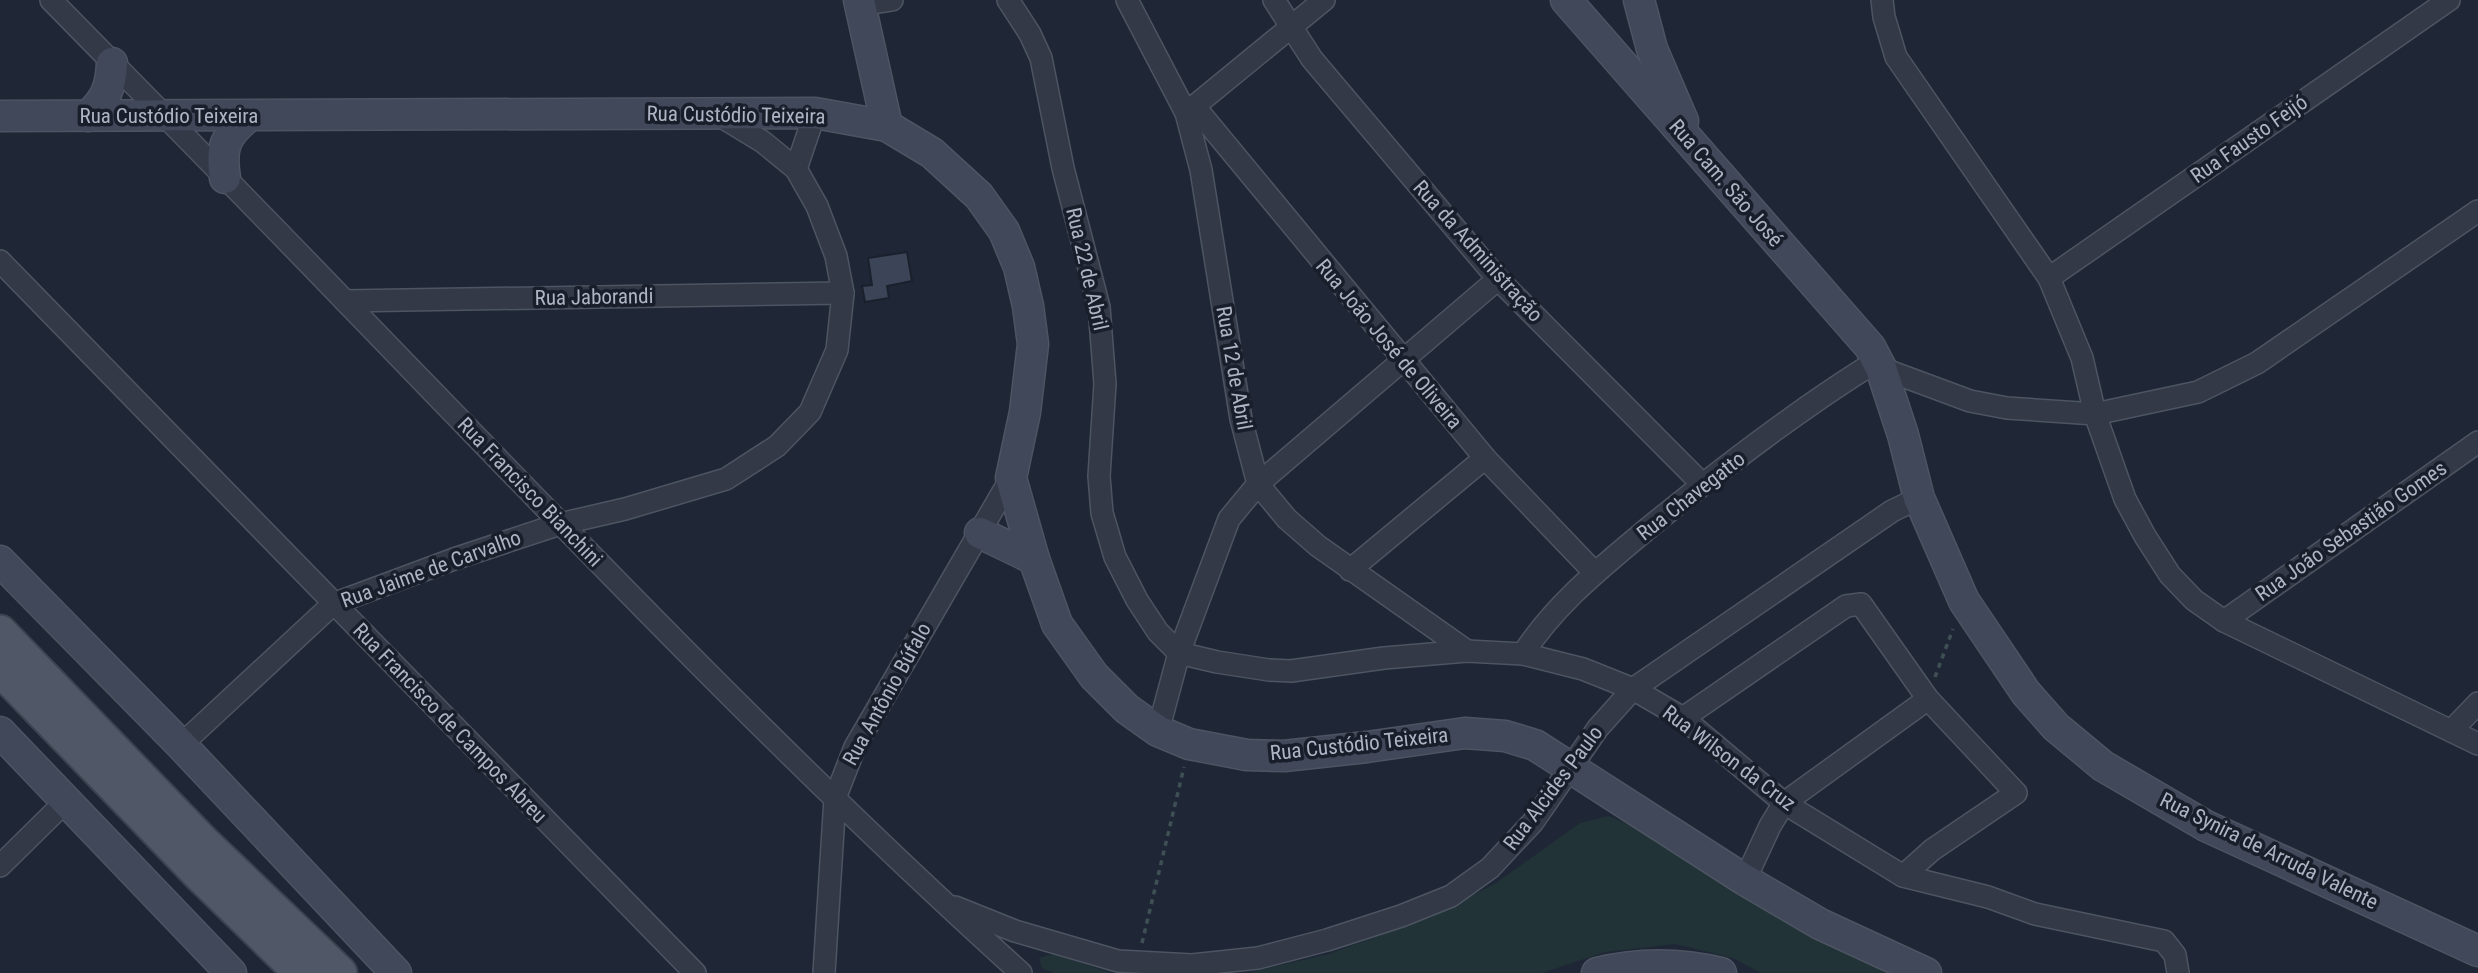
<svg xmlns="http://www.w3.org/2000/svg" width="2478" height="973" viewBox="0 0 2478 973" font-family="'Roboto Condensed',sans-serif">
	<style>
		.green { fill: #213337 }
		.building { fill: #3b4557; stroke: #1a212d; stroke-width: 2 }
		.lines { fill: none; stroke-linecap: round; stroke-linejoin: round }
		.street-casing { stroke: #4d5462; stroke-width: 24 }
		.secondary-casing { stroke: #4d5462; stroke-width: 33 }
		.primary-casing { stroke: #3c4350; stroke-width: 37 }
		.path { stroke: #3f5055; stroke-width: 3.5; stroke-dasharray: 5 5; stroke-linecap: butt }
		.street { stroke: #333947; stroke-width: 21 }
		.secondary { stroke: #41485a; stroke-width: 30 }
		.primary { stroke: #505867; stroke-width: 33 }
		.labels { text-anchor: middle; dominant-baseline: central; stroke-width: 7; stroke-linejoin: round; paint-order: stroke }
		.street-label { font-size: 21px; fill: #adb4c4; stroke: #181f2b }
	</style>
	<rect width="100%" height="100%" fill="#1f2736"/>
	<g class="green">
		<polygon points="1609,816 1648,832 1788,924 1897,973 1761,973 1733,958 1675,944 1605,952 1542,973 1248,973 1329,954 1431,917 1496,883 1580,823"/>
		<polygon points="1053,954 1111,973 1054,973 1042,968 1039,958"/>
	</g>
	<polygon class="building" points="907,252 912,281 887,286 889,298 865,302 862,286 872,285 868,258"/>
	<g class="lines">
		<defs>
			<g id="street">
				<path d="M51 0C149 100 248 200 345 301 566 529 785 760 1021 973"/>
				<polyline points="1008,0 1030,34 1041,58 1063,168 1099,307 1105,384 1099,476 1102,513 1115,557 1137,600 1158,632 1179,653 1217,662 1269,670 1291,671 1384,658 1467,651 1523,654 1583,669 1633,689 1683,718 1784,803 1903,876 1988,897 2035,914 2164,941 2175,955 2178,973"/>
				<polyline points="1127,0 1186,113 1201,170 1241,419 1258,484 1287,519 1318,546 1467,651"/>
				<polyline points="1274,0 1312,59 1498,279 1702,484"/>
				<polyline points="1882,0 1884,17 1896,57 2049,278 2082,358 2095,414 2125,499 2145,536 2170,575 2194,600 2224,621 2478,744"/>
				<polyline points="860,5 892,0"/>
				<polyline points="1194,106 1485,458 1595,573"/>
				<polyline points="1186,113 1324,0"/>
				<polyline points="796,169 815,113"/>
				<polyline points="0,261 695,973"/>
				<polyline points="2049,278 2449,0"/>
				<polyline points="345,301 843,293"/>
				<polyline points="1350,570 1485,458"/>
				<polyline points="2224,621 2478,442"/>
				<path d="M1523 654C1555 604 1601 568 1646 530 1716 473 1788 417 1864 369L1881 368 1970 401 2007 408 2095 414 2198 392 2257 363 2478 211"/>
				<polyline points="1683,718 1846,606 1861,604 1928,699 2016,793 1932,850 1903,876"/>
				<polyline points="2452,730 2478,703"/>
				<polyline points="1158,731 1179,653 1229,519 1258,484 1498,279"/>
				<polyline points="181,745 333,604 454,559 560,524 625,509 726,479 777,446 810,412 837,350 843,293 836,256 817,206 796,169 763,142 717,114"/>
				<polyline points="0,866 65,802"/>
				<polyline points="1745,880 1770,826 1784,803 1928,699"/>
				<polyline points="955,907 1015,931 1118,961 1192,965 1258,958 1327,940 1401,916 1451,896 1490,868 1533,822 1598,728 1633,689 1892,511 1919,498"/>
				<polyline points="824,973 835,798 855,747 1011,478"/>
			</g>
			<g id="secondary">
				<polyline points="859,0 887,126"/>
				<polyline points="1566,0 1870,347 1881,368 1903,435 1919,498 1964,601 2026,693 2056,727 2103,766 2206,826 2478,951"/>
				<polyline points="1639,0 1652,49 1683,121"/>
				<polyline points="0,116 815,113 887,126 932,153 979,196 1004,231 1019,267 1028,306 1033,344 1025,412 1011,478 1034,559 1057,624 1094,676 1127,709 1158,731 1189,744 1247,755 1284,756 1367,747 1465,733 1505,736 1535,745 1745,880 1820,924 1926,973"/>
				<path d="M88 116C106 100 111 87 112 63"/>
				<path d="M225 178C220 148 225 135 249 116"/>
				<polyline points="980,533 1034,559"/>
				<polyline points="0,561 181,745 396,973"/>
				<polyline points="0,732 231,973"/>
				<path d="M1597 973C1638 963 1680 963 1721 973"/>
			</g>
			<g id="primary">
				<polyline points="0,632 202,841 340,973"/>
				<polyline points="0,669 201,876 301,973"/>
			</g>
		</defs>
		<use href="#street" class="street-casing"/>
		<use href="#secondary" class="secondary-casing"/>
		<use href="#primary" class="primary-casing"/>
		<g class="path">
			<polyline points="1935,677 1953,629"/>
			<polyline points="1142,943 1184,767"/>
		</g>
		<use href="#street" class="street"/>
		<use href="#secondary" class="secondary"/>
		<use href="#primary" class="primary"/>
	</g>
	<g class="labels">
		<g class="street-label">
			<text transform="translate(736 115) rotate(1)">Rua Custódio Teixeira</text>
			<text x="169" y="116">Rua Custódio Teixeira</text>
			<text transform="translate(2249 139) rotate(-35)">Rua Fausto Feijó</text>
			<text transform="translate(1726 183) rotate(49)">Rua Cam. São José</text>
			<text transform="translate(1478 251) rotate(48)">Rua da Administração</text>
			<text transform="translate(1087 269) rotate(77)">Rua 22 de Abril</text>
			<text transform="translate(594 297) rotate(-1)">Rua Jaborandi</text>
			<text transform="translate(1389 344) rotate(50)">Rua João José de Oliveira</text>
			<text transform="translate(1234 368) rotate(80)">Rua 12 de Abril</text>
			<text transform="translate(530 492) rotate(46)">Rua Francisco Bianchini</text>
			<text transform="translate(1691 496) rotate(-38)">Rua Chavegatto</text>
			<text transform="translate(2351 531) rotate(-35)">Rua João Sebastião Gomes</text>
			<text transform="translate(431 569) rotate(-20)">Rua Jaime de Carvalho</text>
			<text transform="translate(887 694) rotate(-61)">Rua Antônio Búfalo</text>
			<text transform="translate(450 723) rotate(46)">Rua Francisco de Campos Abreu</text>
			<text transform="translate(1359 744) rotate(-6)">Rua Custódio Teixeira</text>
			<text transform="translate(1729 758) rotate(37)">Rua Wilson da Cruz</text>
			<text transform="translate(1553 788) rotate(-53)">Rua Alcides Paulo</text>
			<text transform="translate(2269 851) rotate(26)">Rua Synira de Arruda Valente</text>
		</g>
	</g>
</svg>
